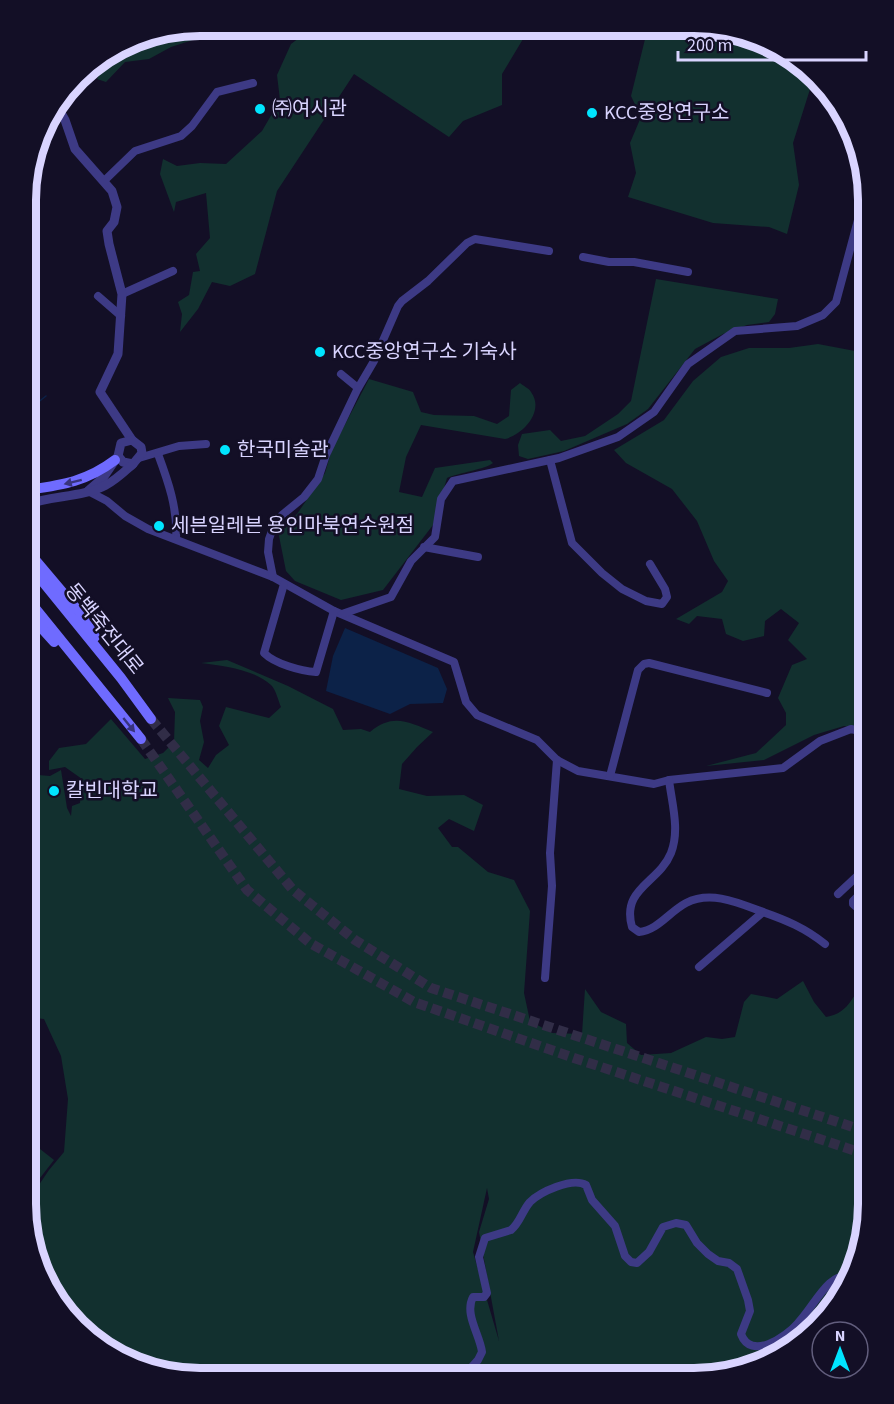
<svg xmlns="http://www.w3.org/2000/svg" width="894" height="1404" viewBox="0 0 894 1404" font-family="'Source Sans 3','Noto Sans KR',sans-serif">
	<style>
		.green { fill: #12302f; fill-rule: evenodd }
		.water { fill: #0c2248 }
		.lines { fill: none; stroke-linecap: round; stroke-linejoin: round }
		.stream { stroke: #0c2248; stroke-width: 1.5 }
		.secondary-tunnel { stroke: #312d47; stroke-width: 10; stroke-dasharray: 10 5; stroke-linecap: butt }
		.minor { stroke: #3d3a85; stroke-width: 8 }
		.tertiary { stroke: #3d3a85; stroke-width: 9 }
		.secondary { stroke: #6f6bff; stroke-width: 10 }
		.oneway { fill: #38347d }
		.poi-dot { fill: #00e5ff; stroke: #130f26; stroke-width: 2 }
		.labels { text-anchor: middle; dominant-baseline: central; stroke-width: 5; stroke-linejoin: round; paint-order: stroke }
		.poi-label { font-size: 20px; fill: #d9d4ff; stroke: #130f26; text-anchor: start }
		.street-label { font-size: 20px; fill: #d9d4ff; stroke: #130f26 }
		.rim { fill: none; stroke: #d9d4ff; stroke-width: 8 }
	</style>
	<rect width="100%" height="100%" fill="#130f26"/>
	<g class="green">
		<polygon points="200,26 208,26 199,38 171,47 149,59 125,62 106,82 97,79 106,60 114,62 123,53 121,47 134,39"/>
		<polygon points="315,26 536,27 526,34 502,74 502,105 463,121 449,137 354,74 277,191 255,274 230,286 212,282 198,309 180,332 182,314 178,302 189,295 193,272 200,271 196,254 210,238 206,193 176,202 174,212 160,174 163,159 177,166 200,163 226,164 262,131 280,100 277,75 291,44"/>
		<polygon points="648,27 717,27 800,61 817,84 811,86 793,143 799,185 787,234 769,227 713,223 628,197 636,173 630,143 641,117 631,96"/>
		<polygon points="27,252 33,259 33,301 27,362"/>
		<polygon points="656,279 778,299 775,314 769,322 747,325 723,334 695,349 648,409 627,424 564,451 528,459 519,456 518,445 522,434 550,430 561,441 585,436 618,414 631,401"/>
		<polygon points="818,344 855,351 868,348 868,730 844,726 814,735 764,760 706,766 756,753 786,725 786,713 778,698 792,665 807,659 788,640 799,623 781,609 765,621 764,636 743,641 726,634 722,619 697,616 689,624 676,619 722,592 728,581 714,561 697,521 672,489 626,463 614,450 664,420 693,381 721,357 749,348 789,348"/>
		<path d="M369 379 413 392 421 412 434 415 474 416 497 424 509 416 511 390 520 383C523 386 529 388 531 392 545 411 523 435 505 439L421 425 406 457 399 492 422 497 435 468 490 460 493 463C486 469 458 473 447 478L433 525 383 590 341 600 295 581 286 571 278 531 284 523 297 514 325 473 332 449Z"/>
		<path d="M227 660 288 686 333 709 343 730 361 729 370 732C393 713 408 722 433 732L417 747 402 764 399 789 427 796 464 795 483 805 474 831 449 819 438 828 452 847H458L488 872 514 880 530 911 524 993 530 1021 552 1033 582 1034 585 989 601 1012 626 1024 627 1043 641 1055 671 1053 706 1037 722 1039 735 1037 744 1002 751 994 777 999 803 981 814 1002 826 1017C851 1013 853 993 868 975V1215L847 1277 834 1280 823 1314 761 1365 694 1378 178 1377 94 1343 39 1271 26 1204 49 1170 64 1152 68 1099 61 1056 44 1019 26 1017V774L50 776 61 770 67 808 71 816 72 806 80 803 82 779 65 767 49 770V761L59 748 86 744 111 719 145 759 163 753 174 742 175 712 168 698 200 700 203 707 200 721 204 742 199 760 208 768 216 755 229 745 219 726 226 707 269 718 281 707C278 700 276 690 271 685 254 669 222 666 201 663ZM487 1188 489 1199 479 1232 499 1341 473 1252Z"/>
		<polygon points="26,1138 54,1160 26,1196"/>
	</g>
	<polygon class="water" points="345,628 438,668 447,689 443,703 410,704 390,714 326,691 333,656"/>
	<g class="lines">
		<polyline class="stream" points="27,411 46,396"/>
		<g class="secondary-tunnel">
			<polyline points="151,719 293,890 355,940 431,988 868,1132"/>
			<polyline points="141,739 247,890 310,943 414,1002 577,1059 868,1155"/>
		</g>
		<g class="minor">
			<polyline points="104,181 135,151 181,136 192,126 217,92 253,83"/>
			<polyline points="583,257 609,262 634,262 688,272"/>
			<polyline points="122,294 173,271"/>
			<polyline points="98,296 121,316"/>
			<polyline points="341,374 358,388"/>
			<path d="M158 454C168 481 178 509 176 539"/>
			<polyline points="139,458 179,446 206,444"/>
			<polyline points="550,460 572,543 602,573 622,589 646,601 662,604 667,597 665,589 650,564"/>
			<polyline points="88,491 107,501 125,516 148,529 273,577 334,611 454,662 466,702 477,715 537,740 557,760 578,771 654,784 669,780 783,768 820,741 851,729 868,733"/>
			<polyline points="424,547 478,557"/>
			<polyline points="273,577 268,552 269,539 273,528 282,515 304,497 318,479 326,455 357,390 374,361 398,306 402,301 428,281 467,243 475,239 549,251"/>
			<path d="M284 584 264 653C275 664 301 671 316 672L334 611"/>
			<polyline points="342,614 391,597 411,561 435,537 441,499 453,481 559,458 618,437 654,412 688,364 735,331 797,326 823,315 836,302 866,190"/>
			<polyline points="610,776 638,670 644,664 649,663 767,693"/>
			<path d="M669 780C672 804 680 830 671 853 659 883 621 888 632 927L639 932C658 930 669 912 686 903 711 890 739 903 763 912 786 920 805 928 825 944"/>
			<polyline points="868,829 865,832 860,825 868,820"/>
			<polyline points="838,894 868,866"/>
			<polyline points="868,907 862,912 853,904 853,901 868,886"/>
			<polyline points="699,967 763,912"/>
			<polyline points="545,978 552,886 550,853 557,760"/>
			<path d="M462 1378 478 1360 482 1352C480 1335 464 1314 473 1297H484L487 1293 479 1257 485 1238 511 1230C520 1223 522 1211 530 1202 540 1192 572 1177 586 1185L592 1200 615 1226 625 1256 631 1262 637 1263 649 1252 663 1227 676 1223 686 1225 697 1243 708 1254 718 1261 729 1263 737 1269 748 1300 750 1311 741 1334C751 1361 786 1337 798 1323 810 1310 818 1294 830 1283 836 1278 840 1276 847 1277"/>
		</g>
		<g class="tertiary">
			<polyline points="57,106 65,120 75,149 112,191 117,207 114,222 107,231 109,244 122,294 118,354 100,392 132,440"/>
			<polyline points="88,491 103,478 118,456 121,443 132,440 141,447 142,453 133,464 123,462 118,456"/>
			<path d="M26 505C52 495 82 498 106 485 116 480 125 471 133 464"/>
		</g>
		<g class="secondary">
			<path d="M27 490C61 485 86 482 115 460"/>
			<polyline points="26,549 80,613 95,637"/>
			<polyline points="26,561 121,678 151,719"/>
			<polyline points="26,597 141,739"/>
			<polyline points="26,611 54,642"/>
		</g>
	</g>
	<defs><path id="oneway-solid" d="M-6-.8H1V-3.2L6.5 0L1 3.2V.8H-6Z" transform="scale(1.5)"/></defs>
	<g class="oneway">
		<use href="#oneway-solid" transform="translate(73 482) rotate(166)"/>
		<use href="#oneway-solid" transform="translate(129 725) rotate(51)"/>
	</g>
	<g class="poi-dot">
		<circle cx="260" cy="109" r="6"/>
		<circle cx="592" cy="113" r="6"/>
		<circle cx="320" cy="352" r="6"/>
		<circle cx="225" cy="450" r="6"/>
		<circle cx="159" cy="526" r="6"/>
		<circle cx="54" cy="791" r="6"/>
	</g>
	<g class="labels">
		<g class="poi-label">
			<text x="272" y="109">㈜여시관</text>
			<text x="604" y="113">KCC중앙연구소</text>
			<text x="332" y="352">KCC중앙연구소 기숙사</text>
			<text x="237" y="450">한국미술관</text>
			<text x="171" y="526">세븐일레븐 용인마북연수원점</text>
			<text x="66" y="791">칼빈대학교</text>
		</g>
		<g class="street-label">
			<text transform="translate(104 629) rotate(51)">동백죽전대로</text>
		</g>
	</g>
	<path d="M0 0H894V1404H0ZM200 36H694A164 164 0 0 1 858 200V1204A164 164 0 0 1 694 1368H200A164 164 0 0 1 36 1204V200A164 164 0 0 1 200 36Z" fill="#130f26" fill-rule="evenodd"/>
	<path class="rim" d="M200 36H694A164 164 0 0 1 858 200V1204A164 164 0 0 1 694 1368H200A164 164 0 0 1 36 1204V200A164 164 0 0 1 200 36Z"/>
	<g transform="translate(840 1350)"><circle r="28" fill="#130f26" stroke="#625e7d" stroke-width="1.5"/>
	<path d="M0-4.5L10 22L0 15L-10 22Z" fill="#00e5ff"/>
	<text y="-9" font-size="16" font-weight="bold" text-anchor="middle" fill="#d9d4ff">N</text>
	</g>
	<path d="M678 51v9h188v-9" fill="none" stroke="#d9d4ff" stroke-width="3"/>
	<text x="687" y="51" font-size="18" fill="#d9d4ff" stroke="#130f26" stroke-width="4.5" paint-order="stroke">200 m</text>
</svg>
